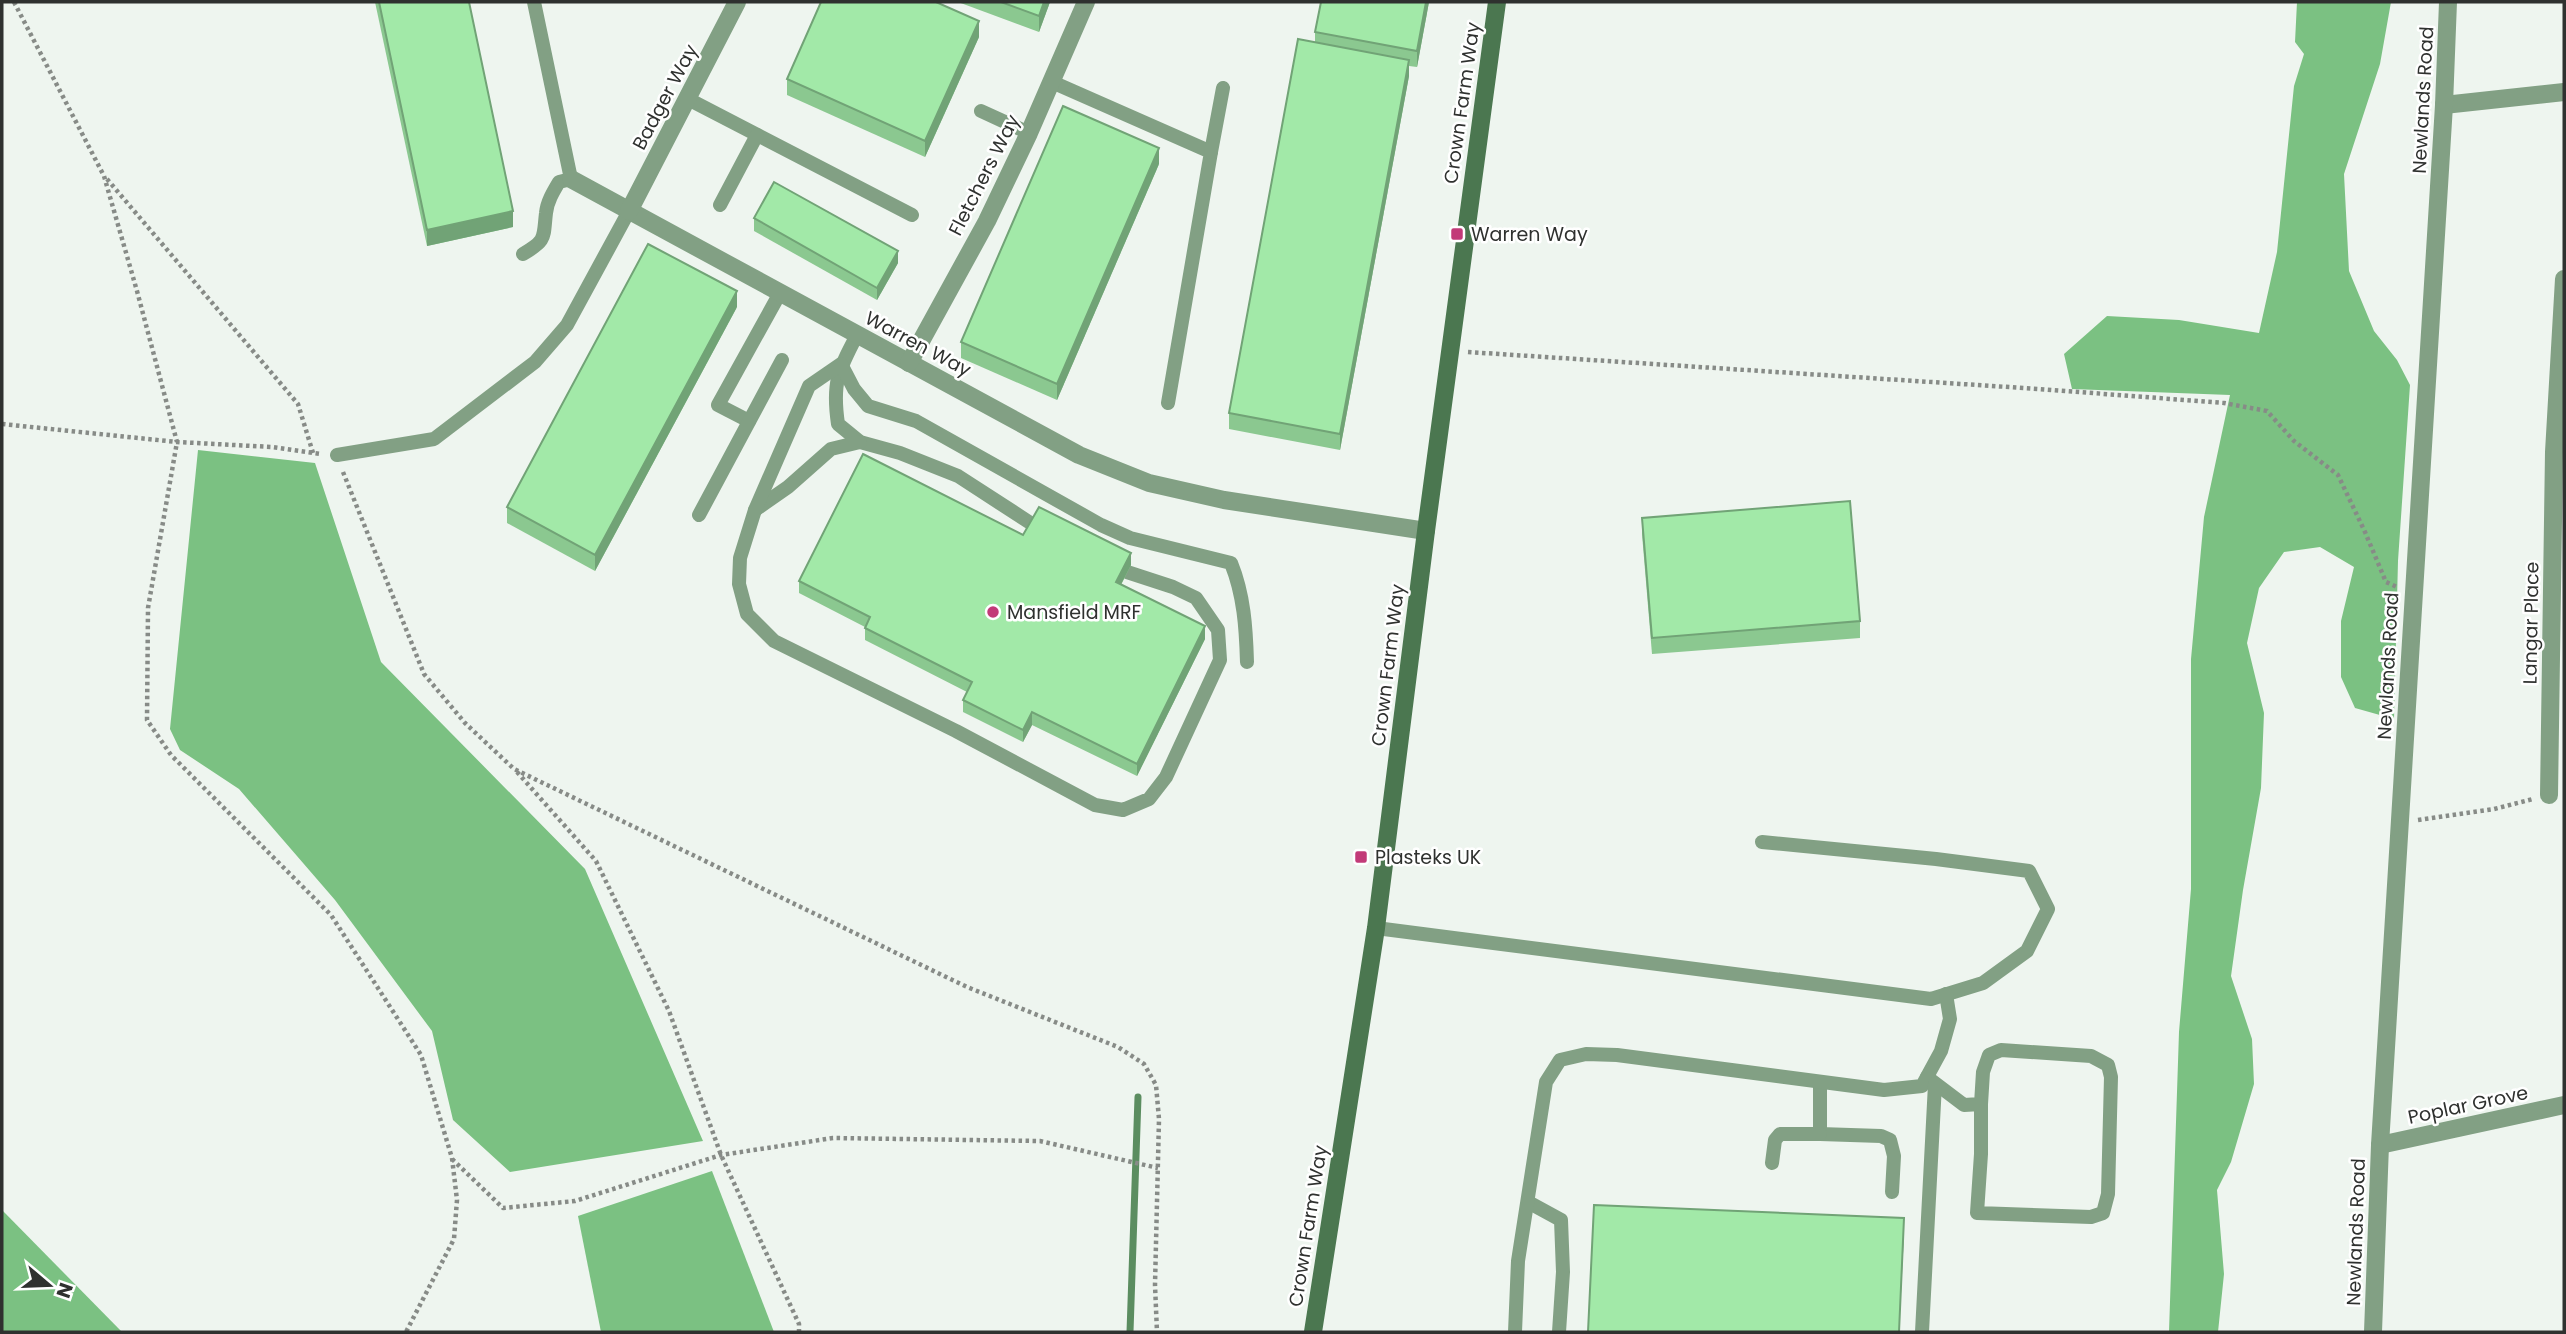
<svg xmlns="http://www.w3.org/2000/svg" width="2566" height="1334" viewBox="0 0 2566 1334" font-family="Poppins,sans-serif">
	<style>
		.forest { fill: #7bc182 }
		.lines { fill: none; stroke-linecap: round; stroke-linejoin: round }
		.stream { stroke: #5b8d60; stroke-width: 7 }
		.path { stroke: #878b87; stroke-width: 4.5; stroke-dasharray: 3.5 3.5; stroke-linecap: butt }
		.lane { stroke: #82a084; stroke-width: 14 }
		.street { stroke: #82a084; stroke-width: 18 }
		.secondary { stroke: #4b7750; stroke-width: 18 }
		.wall { fill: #8bc890 }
		.shaded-wall { fill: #71a376 }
		.building { fill: #a2e9a8; stroke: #71a376; stroke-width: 2 }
		.poi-dot { fill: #c23a78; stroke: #fff; stroke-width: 2.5 }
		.labels { text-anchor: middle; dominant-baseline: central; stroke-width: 5; stroke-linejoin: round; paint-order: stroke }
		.street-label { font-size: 19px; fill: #2f312f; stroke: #fff }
		.poi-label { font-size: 19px; fill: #2f312f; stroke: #fff; text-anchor: start }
	</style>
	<rect width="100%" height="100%" fill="#eef5ef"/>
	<g class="forest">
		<polygon points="2297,2 2391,2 2380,64 2344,174 2349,271 2374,331 2397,360 2410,385 2398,561 2394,719 2355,708 2341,677 2341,621 2354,567 2320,547 2284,552 2259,588 2247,643 2264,713 2261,788 2243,890 2231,976 2252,1039 2254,1084 2231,1162 2217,1190 2224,1274 2218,1332 2169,1332 2179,1032 2191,889 2191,659 2204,517 2230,395 2072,389 2064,354 2107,316 2179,320 2259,333 2277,252 2294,86 2304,54 2295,42"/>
		<polygon points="198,450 315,463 381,662 585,869 703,1141 510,1172 453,1120 432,1031 335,900 239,789 180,750 170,729"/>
		<polygon points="712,1171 774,1332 601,1332 578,1216"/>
		<polygon points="2,1210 122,1332 2,1332"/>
	</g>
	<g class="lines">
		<polyline class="stream" points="1130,1332 1138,1097"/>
		<g class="path">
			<polyline points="14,2 104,176 137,291 177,442 148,608 147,720 171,755 331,915 421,1055 452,1158 457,1200 454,1239 406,1332"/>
			<polyline points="107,179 298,404 313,453"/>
			<polyline points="1468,352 2039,389 2224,403 2267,411 2294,441 2338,475 2365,532 2386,582 2397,587"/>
			<polyline points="2,424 177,442 272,447 321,454"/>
			<polyline points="343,472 424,674 465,723 514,769 967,987 1118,1047 1144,1064 1156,1085 1159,1119 1155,1285 1157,1332"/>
			<polyline points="517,772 596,861 669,1011 721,1155 799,1324 799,1332"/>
			<polyline points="2418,820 2494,809 2533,799"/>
			<polyline points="452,1159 503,1208 575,1201 721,1155 833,1138 1040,1141 1158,1168"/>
		</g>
		<g class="lane">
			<polyline points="1052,82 1211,152 1168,403"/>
			<polyline points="688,99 912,215"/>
			<polyline points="981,111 1029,133"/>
			<polyline points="1211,152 1223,88"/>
			<polyline points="720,205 757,135"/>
			<path d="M523 254C547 240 543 238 546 213 547 202 553 192 559 182L571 179 534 2"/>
			<path d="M857 335C838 371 832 383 838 424L860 442 900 453 958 476 1035 526"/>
			<polyline points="749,421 718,405 780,293"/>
			<polyline points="337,455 434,439 535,362 567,325 629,211"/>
			<polyline points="755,510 788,487 831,449 860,442"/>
			<polyline points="699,515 782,360"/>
			<path d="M1127 572 1173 587 1196 598 1218 630 1220 660 1166 777 1149 799 1123 810 1095 805 956 731 774 641 747 614 739 584 740 558 755 510 809 386 841 364 854 389 868 406 916 421 1101 525 1130 538 1231 563C1244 595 1246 628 1247 662"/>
			<polyline points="1376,928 1931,999 1983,983 2027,951 2048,909 2029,871 1936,859 1762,842"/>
			<polyline points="1927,1077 1964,1105 1981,1104 1981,1154 1977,1213 2091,1217 2103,1213 2108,1194 2111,1077 2108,1065 2091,1056 2001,1050 1989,1055 1983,1072 1981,1104"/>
			<polyline points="1820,1082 1820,1134 1881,1136 1890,1140 1894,1156 1892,1192"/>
			<polyline points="1772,1163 1775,1140 1780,1134 1820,1134"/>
			<polyline points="1528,1202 1561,1220 1563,1272 1559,1332"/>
			<polyline points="1515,1332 1518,1261 1546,1082 1560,1060 1586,1054 1617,1055 1884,1090 1922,1086 1941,1051 1950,1019 1946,994"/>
			<polyline points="1922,1332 1935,1084"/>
		</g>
		<g class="street">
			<polyline points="2444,105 2564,92"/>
			<polyline points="571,179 1079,455 1149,483 1224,500 1426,531"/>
			<polyline points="629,211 737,2"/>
			<polyline points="909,363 987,221 1029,133 1086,2"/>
			<polyline points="2549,795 2554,452 2564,279"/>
			<polyline points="2380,1145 2564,1105"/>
			<polyline points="2373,1332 2380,1145 2444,105 2448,2"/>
		</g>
		<polyline class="secondary" points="1313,1332 1376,928 1426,531 1497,2"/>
	</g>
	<g class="wall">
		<polygon points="375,2 469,2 513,227 427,246"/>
		<polygon points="958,2 1050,2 1039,32"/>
		<polygon points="1321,2 1429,2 1417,67 1409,66 1409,76 1340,450 1229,429 1229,413 1315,42 1315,32"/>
		<polygon points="979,37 925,157 787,95 787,79"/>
		<polygon points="1159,164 1057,400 961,358 961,342"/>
		<polygon points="754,218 898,263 877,300 754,231"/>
		<polygon points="737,307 595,571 507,523 507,507"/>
		<polygon points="1642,518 1860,621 1860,638 1652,654 1642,534"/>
		<polygon points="1023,535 1131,565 1121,585 1205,639 1137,776 1032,725 1023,742 963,712 963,700 967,692 865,640 865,627 799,593 799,581"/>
	</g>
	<g class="shaded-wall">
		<polygon points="1044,2 1050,2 1039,32 1039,16"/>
		<polygon points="1426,2 1429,2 1417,67 1417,51"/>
		<polygon points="979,21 979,37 925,157 925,141"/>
		<polygon points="1409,60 1409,76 1340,450 1340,434"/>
		<polygon points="1159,148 1159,164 1057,400 1057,384"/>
		<polygon points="513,211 513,227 427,246 427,230"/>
		<polygon points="898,251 898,263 877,300 877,288"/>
		<polygon points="737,291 737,307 595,571 595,555"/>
		<polygon points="1131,553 1131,565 1116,594 1116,582"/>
		<polygon points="1205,626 1205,639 1137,776 1137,764"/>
		<polygon points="1032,712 1032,725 1023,742 1023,730"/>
		<polygon points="1904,1218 1904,1235 1899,1332"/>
	</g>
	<g class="building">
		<polygon points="379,2 469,2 513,211 427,230"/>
		<polygon points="821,2 936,2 979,21 925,141 787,79"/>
		<polygon points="1001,2 1044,2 1039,16"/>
		<polygon points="1321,2 1426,2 1417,51 1315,32"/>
		<polygon points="1298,39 1409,60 1340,434 1229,413"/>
		<polygon points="1063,106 1159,148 1057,384 961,342"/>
		<polygon points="774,182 898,251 877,288 754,218"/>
		<polygon points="648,244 737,291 595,555 507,507"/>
		<polygon points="863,454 1023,535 1039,507 1131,553 1116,582 1205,626 1137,764 1032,712 1023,730 963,700 972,682 865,628 870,617 799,581"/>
		<polygon points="1850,501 1860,621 1652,638 1642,518"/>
		<polygon points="1594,1205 1904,1218 1899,1332 1588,1332"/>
	</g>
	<g class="poi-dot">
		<rect x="1450" y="227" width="14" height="14" rx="3.5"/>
		<circle cx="993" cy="612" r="7"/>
		<rect x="1354" y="850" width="14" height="14" rx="3.5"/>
	</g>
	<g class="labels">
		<g class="street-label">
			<text transform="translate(665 97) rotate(-62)">Badger Way</text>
			<text transform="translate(2423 100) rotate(-87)">Newlands Road</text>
			<text transform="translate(1462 103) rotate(-82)">Crown Farm Way</text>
			<text transform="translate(984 175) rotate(-63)">Fletchers Way</text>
			<text transform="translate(918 344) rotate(28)">Warren Way</text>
			<text transform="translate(2531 623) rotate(-89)">Langar Place</text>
			<text transform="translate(1388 665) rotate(-83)">Crown Farm Way</text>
			<text transform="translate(2388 666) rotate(-87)">Newlands Road</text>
			<text transform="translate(2468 1105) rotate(-12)">Poplar Grove</text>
			<text transform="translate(1308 1226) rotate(-81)">Crown Farm Way</text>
			<text transform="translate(2356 1232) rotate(-88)">Newlands Road</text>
		</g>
		<g class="poi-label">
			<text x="1471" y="234">Warren Way</text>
			<text x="1007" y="612">Mansfield MRF</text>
			<text x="1375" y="857">Plasteks UK</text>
		</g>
	</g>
	<rect width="2566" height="1334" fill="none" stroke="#2f312f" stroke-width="7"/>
	<g transform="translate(49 1285) rotate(109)" stroke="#ffffff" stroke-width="5" paint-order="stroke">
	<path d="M0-5L12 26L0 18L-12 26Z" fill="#2f312f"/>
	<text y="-10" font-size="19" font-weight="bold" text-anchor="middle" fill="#2f312f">N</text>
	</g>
</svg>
